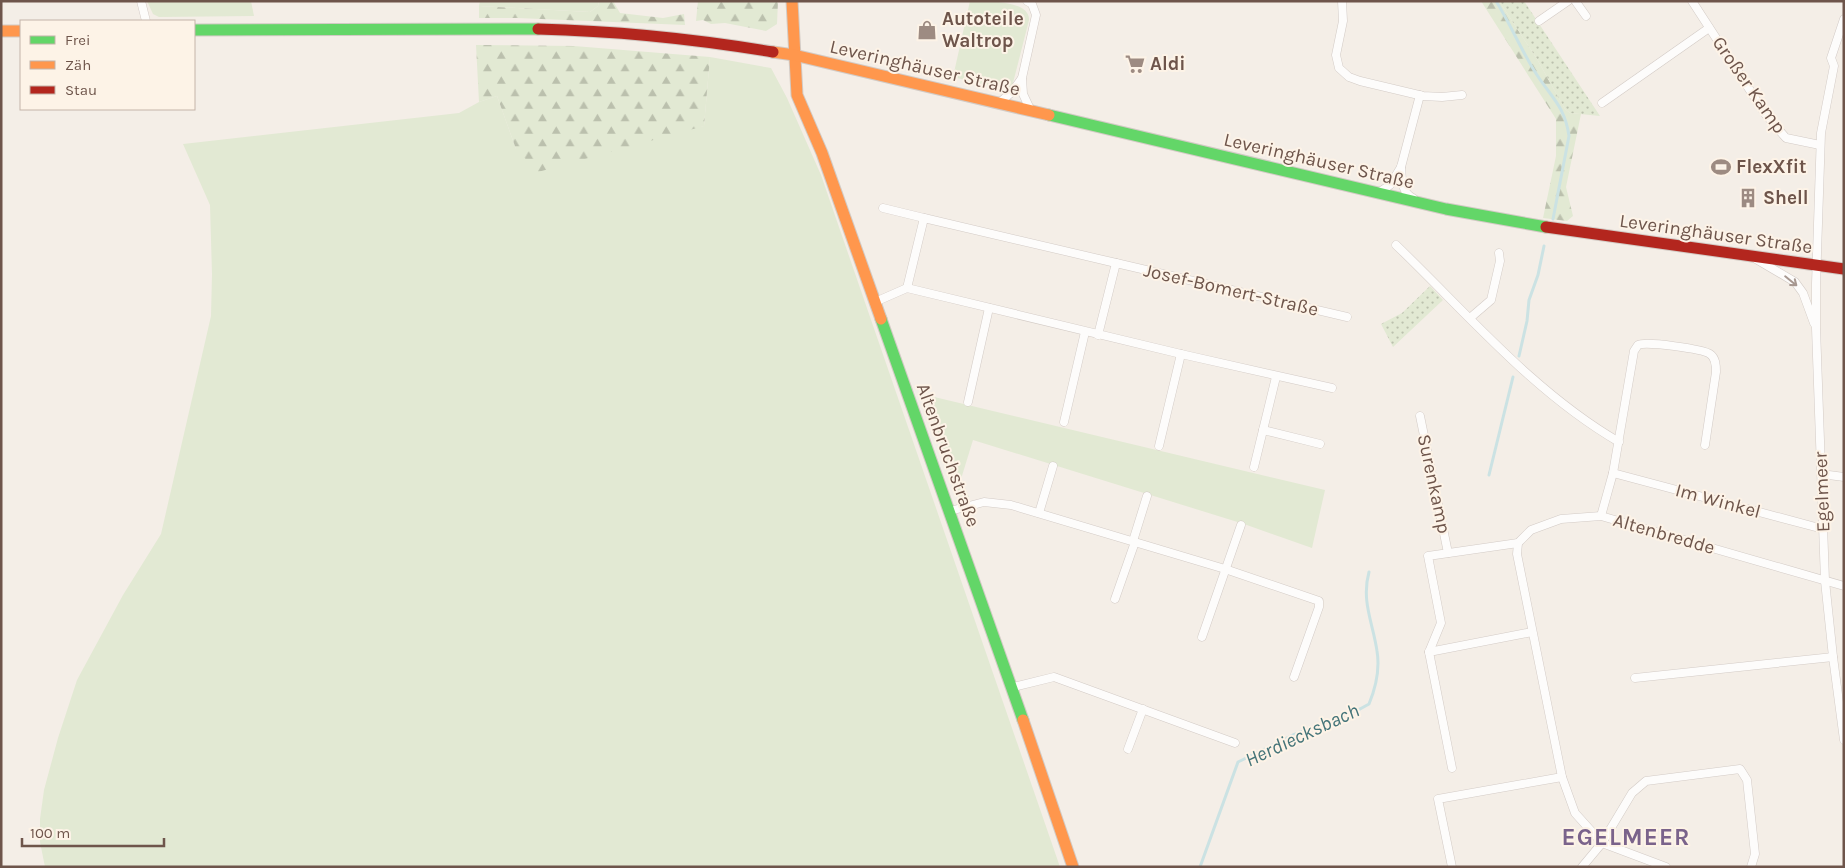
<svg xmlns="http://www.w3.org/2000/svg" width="1845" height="868" viewBox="0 0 1845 868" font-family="Karla,sans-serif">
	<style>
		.grass { fill: #e2e9d3 }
		.forest { fill: url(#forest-firs) }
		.park { fill: url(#park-dots) }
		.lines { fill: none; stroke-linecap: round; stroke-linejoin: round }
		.stream { stroke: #cbe2e3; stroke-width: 3 }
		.street-casing { stroke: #d3cbc6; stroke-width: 9 }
		.fast-casing { stroke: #d2cac4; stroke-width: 13 }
		.slow-casing { stroke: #d2cac4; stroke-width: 13 }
		.jam-casing { stroke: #d2cac4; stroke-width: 13 }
		.street { stroke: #fdfcfb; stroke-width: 8 }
		.fast { stroke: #63d668; stroke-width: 11 }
		.slow { stroke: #ff974d; stroke-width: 11 }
		.jam { stroke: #b3261e; stroke-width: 11 }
		.oneway { stroke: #a79891 }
		.labels { text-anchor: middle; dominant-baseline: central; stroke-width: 4; stroke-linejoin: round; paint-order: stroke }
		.poi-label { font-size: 19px; font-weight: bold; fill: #6e554b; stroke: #fdf3e7; text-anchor: start }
		.street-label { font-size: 19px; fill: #6e554b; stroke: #fdf3e7 }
		.water-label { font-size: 20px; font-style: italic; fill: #447479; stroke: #fdf3e7 }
		.district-label { font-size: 24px; font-weight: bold; letter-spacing: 1px; fill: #7a638b; stroke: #fdf3e7 }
	</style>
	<defs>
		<pattern id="forest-firs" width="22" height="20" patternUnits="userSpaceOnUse" patternTransform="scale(1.25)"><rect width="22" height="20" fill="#e2e9d3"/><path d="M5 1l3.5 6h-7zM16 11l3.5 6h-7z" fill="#bbc0ad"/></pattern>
		<pattern id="park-dots" width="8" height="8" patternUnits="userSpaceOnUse" patternTransform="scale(1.25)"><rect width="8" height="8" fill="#e2e9d3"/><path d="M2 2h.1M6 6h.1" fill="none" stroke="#bbc0ad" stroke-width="1.8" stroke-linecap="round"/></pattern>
	</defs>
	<rect width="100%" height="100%" fill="#f4eee7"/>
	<g class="grass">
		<polygon points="147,1 251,1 254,16 159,17 153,14"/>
		<polygon points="480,1 599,1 598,6 590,12 479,6"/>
		<path d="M970 1C986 1 1030 0 1029 20L1014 79 1012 86 1006 90 953 77Z"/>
		<polygon points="710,57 771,68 787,98 821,175 1060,867 45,867 40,842 40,819 44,790 58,738 77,680 123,595 161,534 211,316 212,274 210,205 183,144 459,113 479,102 497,96 516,149 704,126"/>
		<polygon points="926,395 1325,490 1312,548 1244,524 973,440 961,479 969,497 960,501"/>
	</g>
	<g class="forest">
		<polygon points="599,1 613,1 620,13 663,18 684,14 685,25 517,18 479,18 479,6 590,12 598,6"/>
		<polygon points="698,1 778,1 777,24 766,31 725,23 711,24 703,20 696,21"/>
		<polygon points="1481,1 1499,1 1537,59 1565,109 1570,113 1581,114 1566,187 1573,216 1567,221 1543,218 1556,156 1556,119"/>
		<polygon points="476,45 574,46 710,57 704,126 538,172 516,149 497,96 479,102"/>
	</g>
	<g class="park">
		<polygon points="1499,1 1524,1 1600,116 1570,113 1565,109 1537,59"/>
		<polygon points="1430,286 1443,300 1393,347 1381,324 1402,313"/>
	</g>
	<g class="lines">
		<g class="stream">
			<path d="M1496 1C1511 25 1522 52 1537 75 1552 98 1565 107 1569 136L1553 219"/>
			<polyline points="1519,356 1527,321 1529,300 1538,275 1544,246"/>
			<polyline points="1489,475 1513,377"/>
			<path d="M1200 867 1238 762 1293 735 1360 709 1369 704C1376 687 1380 669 1377 651 1373 623 1361 601 1369 572"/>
		</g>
		<defs>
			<g id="street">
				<polyline points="141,1 146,21"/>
				<polyline points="1027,1 1032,4 1036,15 1022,78 1023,94 1031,111"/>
				<polyline points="1342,1 1343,21 1336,55 1339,68 1349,77 1360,81 1423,96 1442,97 1462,95"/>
				<polyline points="1692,1 1766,115 1786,138 1820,145"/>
				<polyline points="1576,2 1586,16"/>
				<polyline points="1844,19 1831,58 1834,66 1821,133 1816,284 1816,328 1825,581 1833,657 1844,740"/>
				<polyline points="1539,21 1568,1"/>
				<polyline points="999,103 1012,92 1022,78"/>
				<polyline points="1602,103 1709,28"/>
				<path d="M1401 167C1402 179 1401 192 1413 198"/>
				<polyline points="1378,193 1390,185 1401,167 1420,95"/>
				<polyline points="883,208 924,218"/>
				<path d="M1396 245C1467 313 1533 392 1619 442"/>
				<polyline points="1756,259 1795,282 1803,293 1814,323"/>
				<polyline points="1116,263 1347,317"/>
				<polyline points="907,288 924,218 1116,263 1098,335"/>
				<polyline points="875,302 907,288 1181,354 1332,388"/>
				<polyline points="1470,318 1491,300 1500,261 1499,253"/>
				<polyline points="968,402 989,308"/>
				<polyline points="1420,416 1448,553"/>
				<polyline points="1064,422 1085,332"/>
				<polyline points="1263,430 1320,444"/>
				<polyline points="1159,446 1181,354"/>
				<polyline points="1254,467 1276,377"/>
				<polyline points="1613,473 1823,529"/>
				<polyline points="1821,474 1844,477"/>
				<polyline points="950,511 984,502 1011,505 1225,569 1319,601 1319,607 1294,677"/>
				<polyline points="1039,513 1053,466"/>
				<path d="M1601 516 1613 473 1634 351 1638 345C1646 341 1703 349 1710 354 1716 358 1716 366 1716 372L1705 445"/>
				<polyline points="1133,541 1147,496"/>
				<polyline points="1518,543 1517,554 1562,777 1575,813 1602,843 1666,867"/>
				<polyline points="1115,599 1135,542"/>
				<polyline points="1202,637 1241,525"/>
				<polyline points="1429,652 1532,632"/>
				<polyline points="1635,678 1833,657"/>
				<polyline points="1013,687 1054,677 1235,743"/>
				<polyline points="1128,749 1143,709"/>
				<polyline points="1452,768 1429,652 1441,623 1428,556 1518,543 1531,530 1561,519 1601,516 1844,586"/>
				<polyline points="1452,867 1438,799 1562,777"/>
				<polyline points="1582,867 1602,843 1632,793 1646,781 1740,769 1747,780 1755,854 1751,867"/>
			</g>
			<g id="fast">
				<polyline points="194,30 538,29"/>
				<polyline points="1049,115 1446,209 1546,227"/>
				<polyline points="881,319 1023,720"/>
			</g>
			<g id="slow">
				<polyline points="792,1 797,95 822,153 881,319"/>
				<polyline points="1,31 21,31"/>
				<polyline points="773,52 794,55 1049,115"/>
				<polyline points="1023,720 1073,867"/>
			</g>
			<g id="jam">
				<path d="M538 29C617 31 695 39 773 52"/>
				<polyline points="1546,227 1844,269"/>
			</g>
		</defs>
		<use href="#street" class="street-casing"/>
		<use href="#fast" class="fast-casing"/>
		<use href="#slow" class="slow-casing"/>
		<use href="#jam" class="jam-casing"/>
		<use href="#street" class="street"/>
		<use href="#fast" class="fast"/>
		<use href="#slow" class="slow"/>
		<use href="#jam" class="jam"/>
	</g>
	<defs><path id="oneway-shaft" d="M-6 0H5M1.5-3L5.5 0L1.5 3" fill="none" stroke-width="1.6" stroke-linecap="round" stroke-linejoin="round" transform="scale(1.25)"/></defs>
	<use class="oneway" href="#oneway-shaft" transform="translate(1791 281) rotate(39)"/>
	<defs>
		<symbol id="shop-bare" viewBox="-9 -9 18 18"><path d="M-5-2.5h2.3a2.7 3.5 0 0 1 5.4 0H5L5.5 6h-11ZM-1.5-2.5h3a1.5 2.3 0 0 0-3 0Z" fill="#9d8b82" stroke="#fdf3e7" stroke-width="2.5" paint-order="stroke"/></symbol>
		<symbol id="supermarket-bare" viewBox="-9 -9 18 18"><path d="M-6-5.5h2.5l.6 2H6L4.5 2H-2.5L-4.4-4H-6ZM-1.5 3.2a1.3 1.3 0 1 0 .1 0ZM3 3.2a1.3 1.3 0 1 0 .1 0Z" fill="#9d8b82" stroke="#fdf3e7" stroke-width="2.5" paint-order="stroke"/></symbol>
		<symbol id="stadium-bare" viewBox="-9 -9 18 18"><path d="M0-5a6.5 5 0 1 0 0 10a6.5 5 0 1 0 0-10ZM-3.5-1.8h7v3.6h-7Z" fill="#9d8b82" stroke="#fdf3e7" stroke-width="2.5" paint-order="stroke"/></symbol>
		<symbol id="building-bare" viewBox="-9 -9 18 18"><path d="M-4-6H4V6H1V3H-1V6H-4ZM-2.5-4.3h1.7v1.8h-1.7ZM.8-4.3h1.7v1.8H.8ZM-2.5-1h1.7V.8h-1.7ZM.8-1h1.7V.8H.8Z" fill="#9d8b82" stroke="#fdf3e7" stroke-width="2.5" paint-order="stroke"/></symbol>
	</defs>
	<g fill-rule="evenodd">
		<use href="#shop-bare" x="913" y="16" width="28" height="28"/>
		<use href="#supermarket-bare" x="1121" y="50" width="28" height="28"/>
		<use href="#stadium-bare" x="1707" y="153" width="28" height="28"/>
		<use href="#building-bare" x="1734" y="184" width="28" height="28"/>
	</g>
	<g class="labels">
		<g class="poi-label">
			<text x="942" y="19">Autoteile<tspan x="942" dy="22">Waltrop</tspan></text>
			<text x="1150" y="64">Aldi</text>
			<text x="1736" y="167">FlexXfit</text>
			<text x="1763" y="198">Shell</text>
		</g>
		<g class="street-label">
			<text transform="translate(925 68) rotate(13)">Leveringhäuser Straße</text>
			<text transform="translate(1749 85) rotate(55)">Großer Kamp</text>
			<text transform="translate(1319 161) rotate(13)">Leveringhäuser Straße</text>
			<text transform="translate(1716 234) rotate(8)">Leveringhäuser Straße</text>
			<text transform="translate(1231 290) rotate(13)">Josef-Bomert-Straße</text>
			<text transform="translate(948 455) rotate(70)">Altenbruchstraße</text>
			<text transform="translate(1434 484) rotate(78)">Surenkamp</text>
			<text transform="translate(1822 492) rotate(-92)">Egelmeer</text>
			<text transform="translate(1718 501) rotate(15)">Im Winkel</text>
			<text transform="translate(1664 534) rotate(16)">Altenbredde</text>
		</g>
		<g class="water-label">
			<text transform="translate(1302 735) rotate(-25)">Herdiecksbach</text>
		</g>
		<g class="district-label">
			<text x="1626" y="837">EGELMEER</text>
		</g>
	</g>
	<rect width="1845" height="868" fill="none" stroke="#6e554b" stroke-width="5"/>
	<rect x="20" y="20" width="175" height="90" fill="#fdf3e7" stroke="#c4b4a9"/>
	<rect x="30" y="36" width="25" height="8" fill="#63d668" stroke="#c4b4a9"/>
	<text x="65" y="45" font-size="15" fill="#6e554b">Frei</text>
	<rect x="30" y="61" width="25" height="8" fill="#ff974d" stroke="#c4b4a9"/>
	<text x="65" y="70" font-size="15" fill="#6e554b">Zäh</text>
	<rect x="30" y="86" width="25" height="8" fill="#b3261e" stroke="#c4b4a9"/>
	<text x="65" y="95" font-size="15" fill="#6e554b">Stau</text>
	<path d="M22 838v8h142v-8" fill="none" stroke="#6e554b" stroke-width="2.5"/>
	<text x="30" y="838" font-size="15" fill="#6e554b" stroke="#fdf3e7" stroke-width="4" paint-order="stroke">100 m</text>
</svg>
